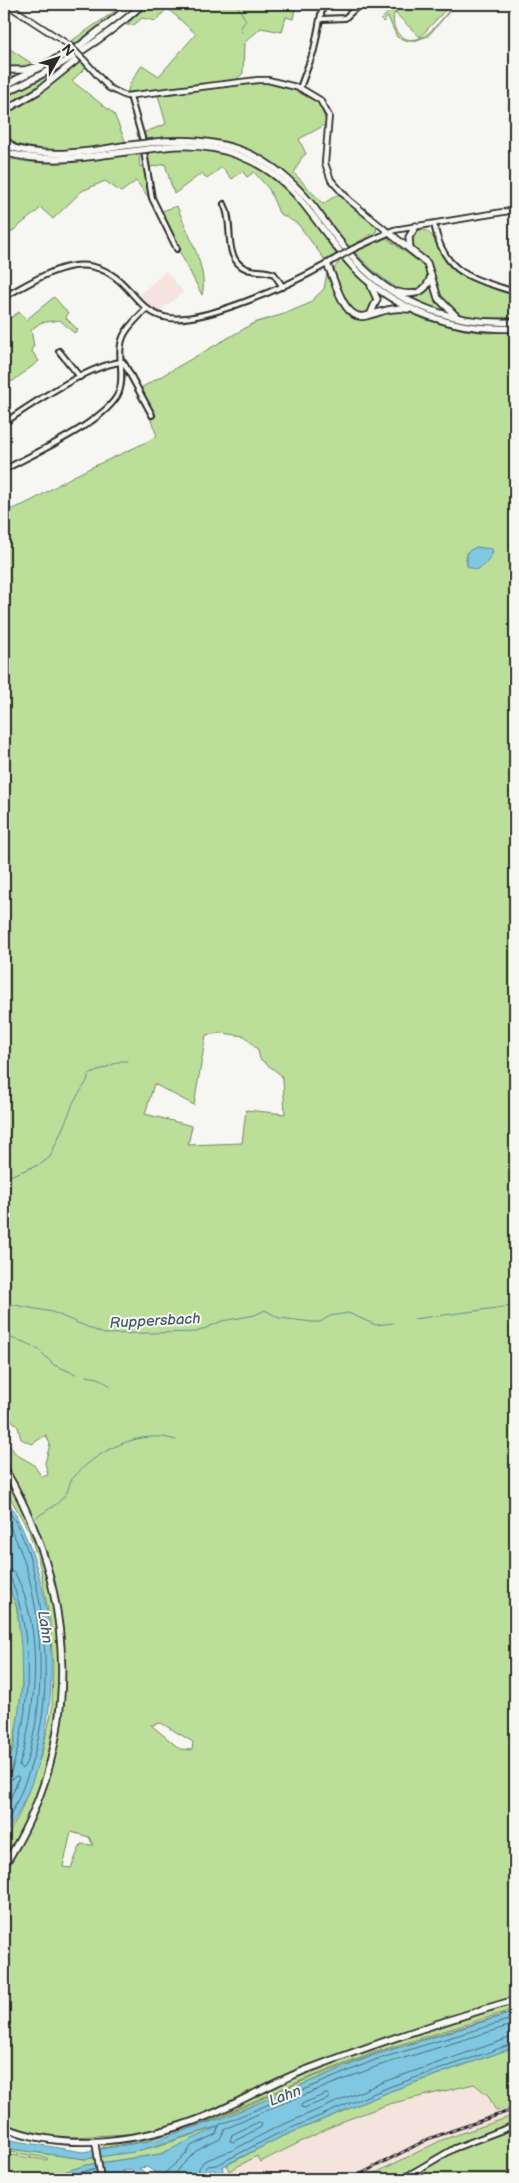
<svg xmlns="http://www.w3.org/2000/svg" width="519" height="2183" viewBox="0 0 519 2183" font-family="'Balsamiq Sans',sans-serif">
	<style>
		.built { fill: #f5e3de }
		.green { fill: #bbdf99; stroke: #738562; fill-rule: evenodd }
		.water { fill: #80c8e1; stroke: #5e8998 }
		.lines { fill: none; stroke-linecap: round; stroke-linejoin: round }
		.shore { stroke: #4d6a74; stroke-width: 1 }
		.stream { stroke: #5e8998; stroke-width: 1 }
		.minor-casing { stroke: #2b2b2b; stroke-width: 8 }
		.tertiary-casing { stroke: #2b2b2b; stroke-width: 8 }
		.primary-casing { stroke: #2b2b2b; stroke-width: 9 }
		.trunk-casing { stroke: #2b2b2b; stroke-width: 9 }
		.minor { stroke: #f6f6f2; stroke-width: 4 }
		.tertiary { stroke: #f6f6f2; stroke-width: 4.5 }
		.primary { stroke: #f6f6f2; stroke-width: 5.5 }
		.trunk { stroke: #f6f6f2; stroke-width: 5.5 }
		.rail-casing { stroke: #2b2b2b; stroke-width: 3 }
		.rail { stroke: #f6f6f2; stroke-width: 1; stroke-dasharray: 4; stroke-linecap: butt }
		.tertiary-bridge-casing { stroke: #2b2b2b; stroke-width: 8; stroke-linecap: butt }
		.trunk-bridge-casing { stroke: #2b2b2b; stroke-width: 9; stroke-linecap: butt }
		.tertiary-bridge { stroke: #f6f6f2; stroke-width: 4.5 }
		.trunk-bridge { stroke: #f6f6f2; stroke-width: 5.5 }
		.labels { text-anchor: middle; dominant-baseline: central; stroke-width: 4; stroke-linejoin: round; paint-order: stroke }
		.water-label { font-size: 15px; font-style: italic; fill: #445a62; stroke: #f6f6f2 }
	</style>
	<rect width="100%" height="100%" fill="#f6f6f2"/>
	<filter id="ink" filterUnits="userSpaceOnUse"><feTurbulence type="fractalNoise" baseFrequency=".02" numOctaves="2"/><feDisplacementMap in="SourceGraphic" scale="10" xChannelSelector="R" yChannelSelector="G"/><feConvolveMatrix kernelMatrix="1 2 1 2 8 2 1 2 1" color-interpolation-filters="sRGB"/></filter>
	<g filter="url(#ink)">
		<g class="built">
			<polygon points="166,271 183,292 161,310 160,314 148,308 137,297"/>
			<polygon points="474,2084 488,2095 496,2111 515,2106 515,2115 442,2140 363,2179 199,2179 211,2176 209,2171 214,2169 217,2177 222,2167 227,2165 229,2171 257,2156 261,2162 341,2122 389,2104"/>
		</g>
		<g class="green">
			<polygon points="125,4 128,4 73,45 70,42"/>
			<polygon points="149,4 296,4 293,19 286,17 282,32 261,28 244,43 243,73 236,80 127,93 130,84 142,65 159,76 196,34 167,8 156,21 142,18 134,25 126,25"/>
			<path d="M396 4H400C386 18 395 44 417 39 430 36 447 14 453 4H456L428 36 411 42 397 37 388 17 383 22 381 20Z"/>
			<polygon points="403,4 451,4 420,37 395,13"/>
			<polygon points="4,45 31,63 31,67 4,68"/>
			<path d="M79 59 86 67 72 81 114 114 126 143C91 148 33 159 4 137V114Z"/>
			<polygon points="58,71 47,81 4,109 4,98"/>
			<path d="M264 82 288 87 319 103 327 124 299 139 306 154 302 157 294 173 323 204 338 194 377 227 376 232 349 247C286 165 255 128 145 140L143 133 166 124 158 95Z"/>
			<path d="M177 148C229 148 271 165 303 207 315 222 325 239 336 254L325 260 298 224 279 213 269 189 254 172 247 177 242 171 232 179 222 167 207 179 202 173 174 194 165 164 147 168 145 152Z"/>
			<path d="M143 152 139 155 140 167 144 166 151 197 149 198 136 181 121 192 105 181 82 191 53 219 41 208 4 238V157C51 170 95 159 143 152Z"/>
			<path d="M177 206C186 231 209 270 202 295L159 212Z"/>
			<path d="M424 230C438 235 440 259 453 270 469 283 496 287 515 294V317C487 319 452 322 438 293 434 285 436 275 432 266 427 256 416 252 411 243L412 234 416 231Z"/>
			<path d="M386 238 419 262 425 269 428 278C418 317 366 265 355 252Z"/>
			<polygon points="341,259 370,289 375,298 370,311 365,314 354,313 346,303 334,269"/>
			<path d="M327 273 331 277 343 307 353 317 360 319 387 310 405 311 426 320 464 330 488 333 515 331V1278L511 1292 515 1293V1494L510 1522 515 1527V1998L399 2033 296 2072 192 2120 146 2133 56 2138 33 2134 4 2124V1870L32 1821 52 1766 62 1714 64 1658 52 1571 28 1506 4 1461V1439L17 1455 33 1464 42 1477 48 1475 45 1463 50 1444 46 1435 32 1444 21 1439 18 1427 11 1419 4 1422V511C30 506 53 486 76 475 103 461 131 451 157 436L139 389 254 323 284 314 308 304 324 289ZM476 547 493 552 491 556 467 565 466 557ZM221 1033 245 1036 258 1050 260 1059 281 1075 283 1080 285 1114 246 1110 242 1143 188 1145 192 1126 145 1114 154 1084 194 1105 206 1035ZM161 1723 193 1742 192 1750 180 1749 151 1725ZM71 1832 89 1837 93 1845 81 1844 71 1868 63 1867Z"/>
			<polygon points="431,282 437,300 445,310 444,312 409,299"/>
			<polygon points="54,297 68,313 66,318 78,330 74,333 60,320 40,323 31,330 34,346 31,350 39,361 13,381 4,383 4,333 9,332 5,329 4,322 19,312 26,320"/>
			<path d="M4 1473C18 1499 31 1525 41 1552 46 1564 47 1577 50 1590 70 1682 57 1780 4 1860V1843L20 1813 42 1753 52 1710 53 1666 50 1623 40 1566 29 1531 4 1487Z"/>
			<path d="M4 1574C8 1585 15 1598 17 1610 28 1666 21 1723 4 1777Z"/>
			<path d="M515 2001V2009L376 2052 303 2080 199 2125 145 2141 101 2148 106 2143C175 2138 236 2101 299 2075 369 2046 443 2025 515 2001Z"/>
			<polygon points="515,2011 364,2059 222,2118 199,2126 303,2081 377,2053"/>
			<polygon points="515,2047 515,2106 496,2111 488,2095 474,2084 389,2104 341,2122 260,2162 257,2156 229,2171 227,2165 279,2138 391,2091"/>
			<polygon points="515,2115 515,2179 363,2179 442,2140"/>
			<polygon points="220,2126 218,2129 160,2154 86,2165 64,2172 25,2178 4,2178 4,2154 47,2160 47,2158 4,2151 4,2148 85,2159 155,2147"/>
		</g>
		<g class="water">
			<polygon points="476,547 492,549 493,552 485,565 476,570 467,566 467,552"/>
			<path d="M4 1494C65 1591 69 1741 4 1837V1777L14 1746 22 1687 21 1646 17 1608 4 1574Z"/>
			<polygon points="515,2012 515,2047 391,2091 279,2138 222,2167 224,2174 217,2177 214,2169 209,2171 211,2176 203,2179 159,2179 159,2175 147,2167 139,2168 152,2179 128,2170 121,2171 137,2176 122,2176 129,2179 4,2179 64,2172 86,2165 161,2154 220,2126 134,2152 85,2159 4,2148 4,2139 83,2152 156,2140 222,2118 374,2055"/>
		</g>
		<g class="lines">
			<g class="shore">
				<path d="M4 1503C9 1512 15 1520 19 1529 32 1557 38 1588 42 1618 51 1697 42 1757 4 1828"/>
				<path d="M4 1516C40 1576 48 1669 33 1737 30 1747 29 1762 22 1769L19 1766C37 1708 44 1629 15 1573L4 1568"/>
				<path d="M4 1574 10 1577C35 1637 31 1711 11 1772L4 1775"/>
				<polyline points="4,1781 10,1780 16,1776 19,1777 4,1815"/>
				<polygon points="327,2094 330,2096 328,2099 304,2108 301,2107 302,2104"/>
				<polygon points="259,2122 262,2124 261,2127 233,2142 230,2141 232,2135"/>
				<polyline points="44,2179 65,2177 96,2168"/>
				<polyline points="162,2179 164,2174 187,2153 191,2146 216,2134 219,2125 375,2060 515,2018"/>
				<polyline points="169,2179 196,2151 220,2139 225,2129 276,2106 378,2066 515,2024"/>
				<polyline points="198,2179 199,2168 204,2161 233,2150 275,2128 386,2081 515,2036"/>
				<polyline points="204,2179 205,2170 208,2166 217,2165 277,2134 389,2087 515,2043"/>
			</g>
			<g class="stream">
				<polyline points="236,4 246,20 240,29 242,32"/>
				<path d="M4 1178 41 1164 50 1157 71 1109C73 1097 90 1083 88 1075L121 1061H127"/>
				<polyline points="4,1303 52,1312 104,1334 197,1332 222,1321 255,1315 265,1310 279,1318 312,1322 320,1322 330,1316 348,1313 376,1325 393,1323"/>
				<polyline points="414,1319 512,1306"/>
				<polyline points="4,1336 27,1343 39,1350 54,1365 76,1374"/>
				<polyline points="86,1376 98,1378 111,1386"/>
				<path d="M37 1517C47 1510 61 1503 67 1492 69 1488 69 1482 73 1478 96 1451 141 1428 176 1440"/>
			</g>
			<defs>
				<g id="minor">
					<polyline points="321,19 345,18 360,4"/>
					<polyline points="300,88 314,50 323,4"/>
					<polyline points="130,96 143,141"/>
					<polyline points="144,152 152,198 177,249"/>
					<path d="M224 204C235 224 221 259 247 269 255 272 265 270 274 274L283 287"/>
					<path d="M434 224C444 275 472 278 515 292"/>
					<path d="M4 297C45 275 86 244 126 287 138 300 147 313 164 317 200 327 295 282 327 264"/>
					<polyline points="59,351 80,377"/>
					<path d="M4 423C30 405 92 363 123 362L125 365 152 415"/>
					<path d="M4 470C32 454 108 421 119 392 126 373 115 353 124 335 129 325 139 317 146 309"/>
				</g>
				<g id="tertiary">
					<polyline points="6,4 69,45"/>
					<polyline points="84,60 109,88 126,96 258,80 268,80 300,88 320,100 329,116 325,163 331,180 349,200 388,232"/>
					<polyline points="353,249 394,230 515,210"/>
					<polyline points="327,264 337,258"/>
					<polyline points="95,2141 101,2179"/>
					<polyline points="402,2179 455,2148 515,2125"/>
				</g>
				<g id="primary">
					<path d="M4 1468C78 1593 84 1742 4 1866"/>
					<path d="M4 2127C67 2153 145 2141 207 2116 240 2102 270 2084 303 2071 374 2044 442 2021 515 2000"/>
				</g>
				<g id="trunk">
					<polyline points="4,70 24,70 40,66"/>
					<polyline points="4,86 77,48 133,4"/>
					<path d="M4 93C55 70 101 42 143 4"/>
					<polyline points="4,111 38,91 78,59"/>
					<polyline points="4,139 12,146"/>
					<path d="M164 141C228 137 272 155 313 206 328 226 342 247 360 265 401 307 458 325 515 322"/>
					<path d="M4 145C43 159 83 153 123 146"/>
					<path d="M164 147C219 141 267 159 302 202 320 224 336 249 356 270 398 312 457 332 515 328"/>
					<path d="M4 152C45 164 84 158 125 152"/>
					<polyline points="388,232 427,263 438,298 456,316"/>
					<polyline points="410,249 409,237 416,226"/>
					<path d="M327 264C335 278 343 322 366 316 381 312 391 307 408 309"/>
					<polyline points="371,286 377,299 371,313"/>
					<path d="M397 292C413 296 426 294 431 276"/>
				</g>
			</defs>
			<use href="#minor" class="minor-casing"/>
			<use href="#tertiary" class="tertiary-casing"/>
			<use href="#primary" class="primary-casing"/>
			<use href="#trunk" class="trunk-casing"/>
			<use href="#minor" class="minor"/>
			<use href="#tertiary" class="tertiary"/>
			<use href="#primary" class="primary"/>
			<use href="#trunk" class="trunk"/>
			<defs>
				<polyline id="rail" points="351,2179 428,2139 515,2109"/>
			</defs>
			<use href="#rail" class="rail-casing"/>
			<use href="#rail" class="rail"/>
			<defs>
				<g id="tertiary-bridge">
					<polyline points="69,45 84,60"/>
					<polyline points="337,258 353,249"/>
				</g>
				<g id="trunk-bridge">
					<polyline points="123,146 164,141"/>
					<polyline points="125,152 164,147"/>
				</g>
			</defs>
			<use href="#tertiary-bridge" class="tertiary-bridge-casing"/>
			<use href="#trunk-bridge" class="trunk-bridge-casing"/>
			<use href="#tertiary-bridge" class="tertiary-bridge"/>
			<use href="#trunk-bridge" class="trunk-bridge"/>
		</g>
	</g>
	<g class="labels">
		<g class="water-label">
			<text transform="translate(155 1321) rotate(-3)">Ruppersbach</text>
			<text transform="translate(45 1627) rotate(81)">Lahn</text>
			<text transform="translate(285 2096) rotate(-21)">Lahn</text>
		</g>
	</g>
	<rect width="519" height="2183" fill="none" stroke="#f6f6f2" stroke-width="20"/>
	<rect x="10" y="10" width="499" height="2163" fill="none" stroke="#2b2b2b" stroke-width="2" filter="url(#ink)"/>
	<g transform="translate(58 58) rotate(51)" stroke="#f6f6f2" stroke-width="4" paint-order="stroke">
	<path d="M0-4L9 19L0 12L-9 19Z" fill="#2b2b2b"/>
	<text y="-8" font-size="14" font-weight="bold" text-anchor="middle" fill="#2b2b2b">N</text>
	</g>
</svg>
